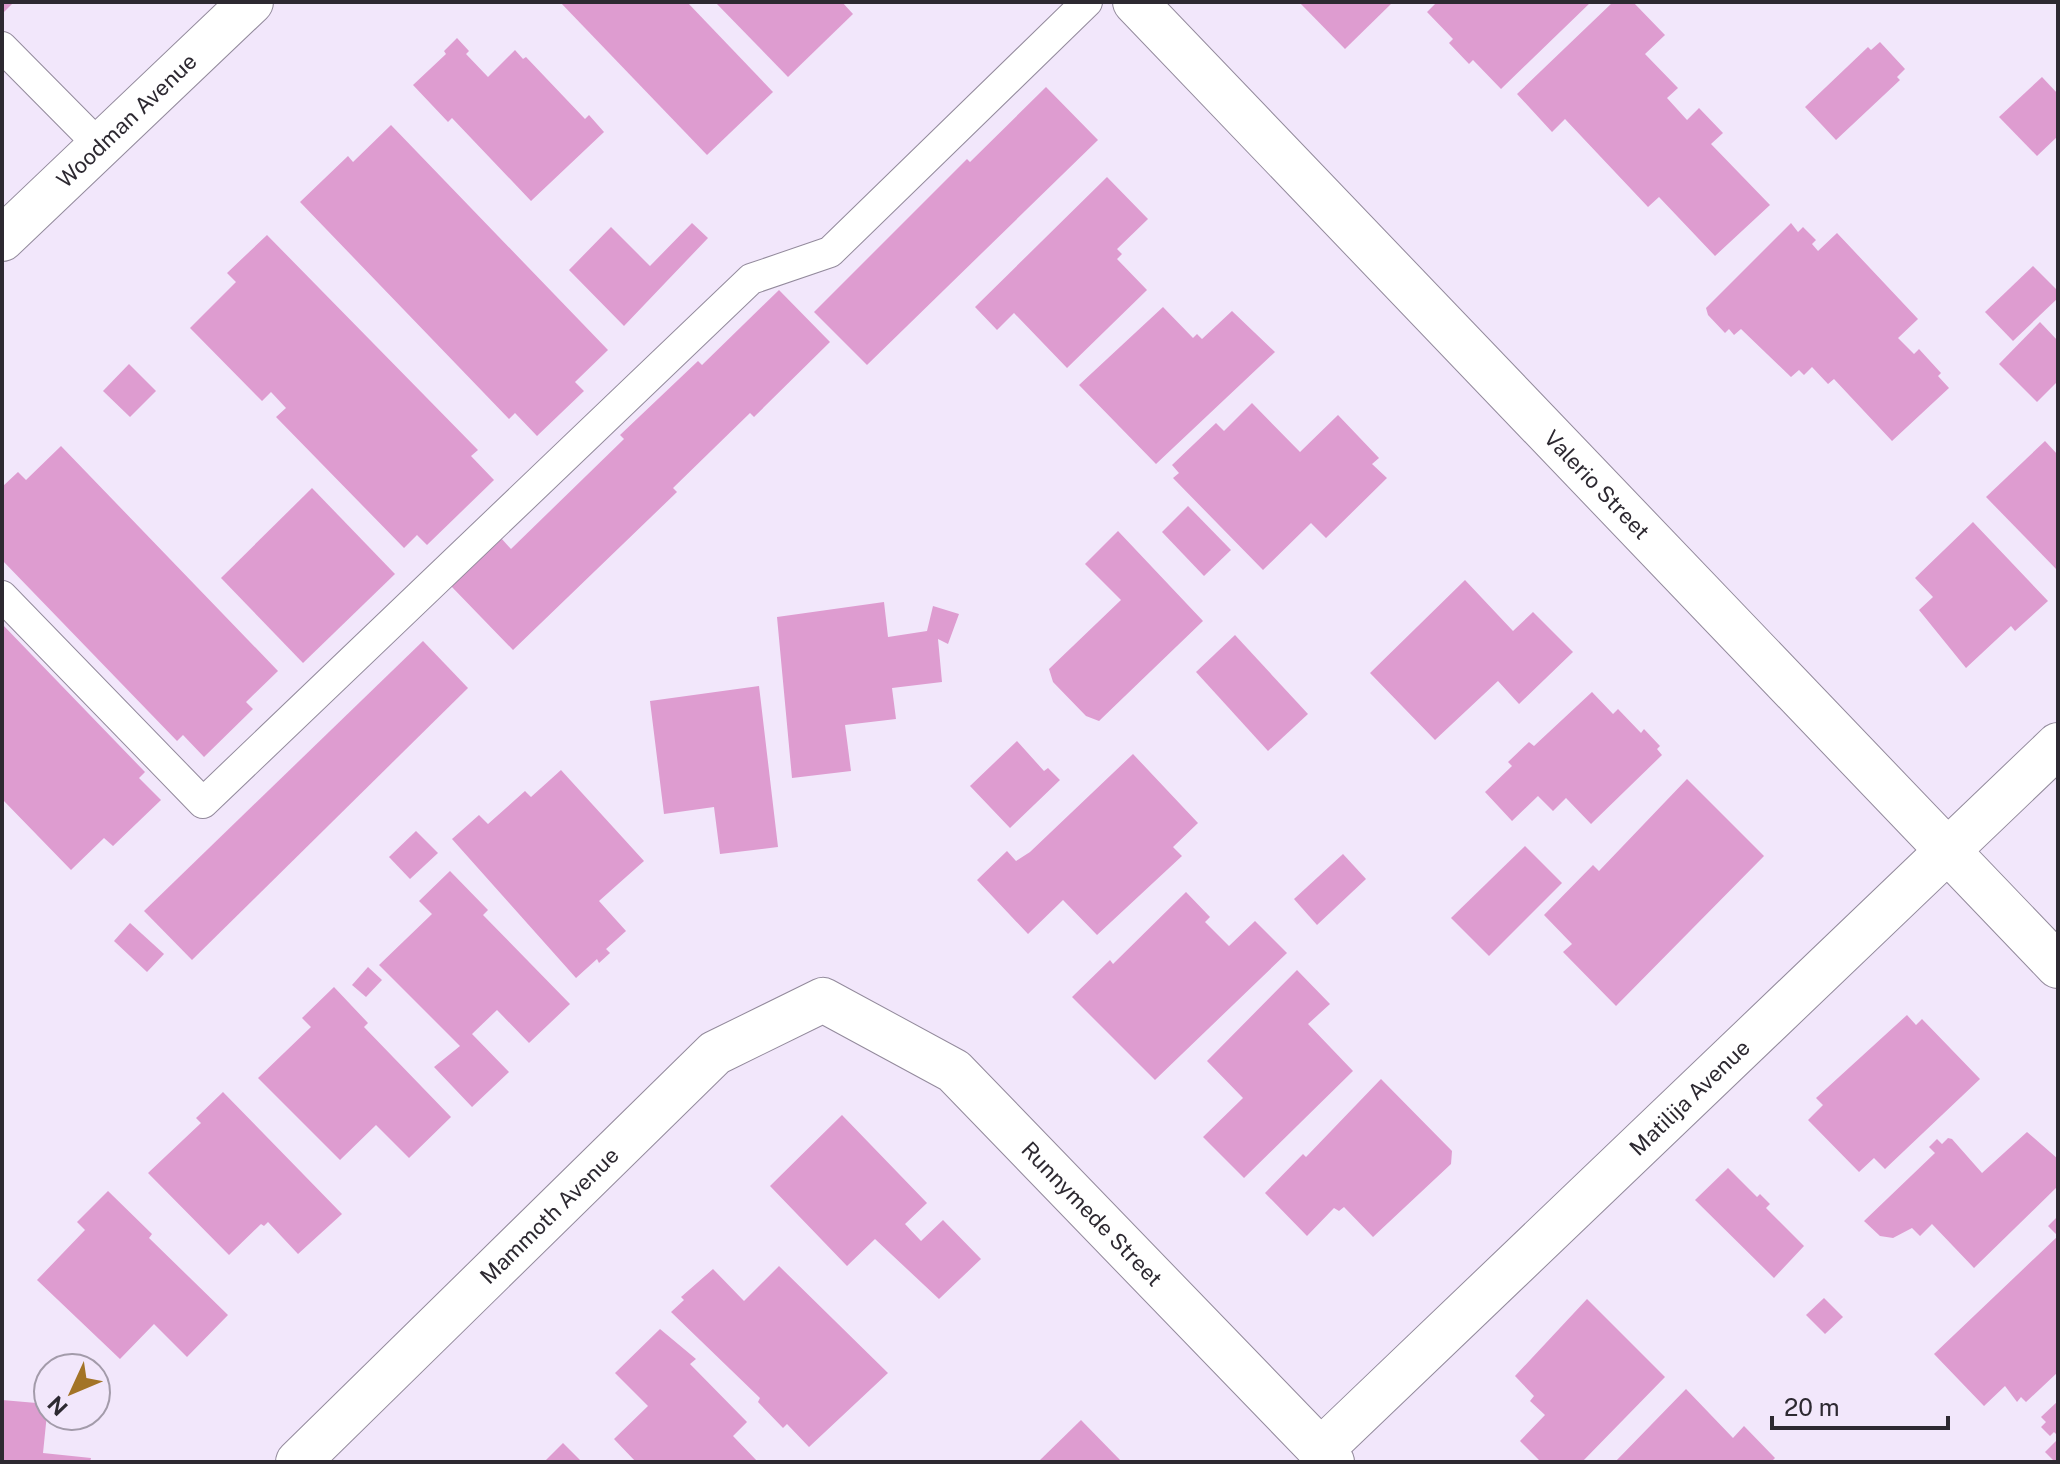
<svg xmlns="http://www.w3.org/2000/svg" width="2060" height="1464" viewBox="0 0 2060 1464" font-family="'Public Sans',sans-serif">
	<style>
		.building { fill: #de9cd0 }
		.lines { fill: none; stroke-linecap: round; stroke-linejoin: round }
		.service-casing { stroke: #938a9c; stroke-width: 32 }
		.minor-casing { stroke: #938a9c; stroke-width: 46 }
		.tertiary-casing { stroke: #938a9c; stroke-width: 46 }
		.primary-casing { stroke: #938a9c; stroke-width: 46 }
		.service { stroke: #fff; stroke-width: 30 }
		.minor { stroke: #fff; stroke-width: 44 }
		.tertiary { stroke: #fff; stroke-width: 44 }
		.primary { stroke: #fff; stroke-width: 44 }
		.labels { text-anchor: middle; dominant-baseline: central; stroke-width: 6; stroke-linejoin: round; paint-order: stroke }
		.street-label { font-size: 22px; fill: #2d2931; stroke: #f2e7fb }
	</style>
	<rect width="100%" height="100%" fill="#f2e7fb"/>
	<g class="building">
		<polygon points="2,2 14,2 2,14"/>
		<polygon points="560,2 687,2 773,92 707,155"/>
		<polygon points="715,2 842,2 853,14 788,77"/>
		<polygon points="1299,2 1393,2 1345,49"/>
		<polygon points="1437,2 1591,2 1501,89 1473,60 1469,64 1449,43 1453,39 1427,12"/>
		<polygon points="1613,2 1633,2 1665,35 1645,54 1678,88 1667,98 1687,120 1699,108 1723,133 1711,144 1770,205 1715,256 1659,197 1648,207 1565,119 1552,132 1517,94"/>
		<polygon points="457,38 469,51 466,54 488,77 515,50 523,59 526,57 585,119 589,115 604,132 531,201 452,118 448,122 413,85 446,54 444,51"/>
		<polygon points="1880,42 1905,69 1897,77 1900,80 1836,140 1805,107 1868,47 1871,50"/>
		<polygon points="2042,77 2058,94 2058,136 2037,156 1999,117"/>
		<polygon points="1046,87 1098,140 867,365 814,312 967,159 970,162"/>
		<polygon points="391,125 608,350 575,382 584,391 537,436 515,413 509,419 300,202 348,156 353,162"/>
		<polygon points="1107,177 1148,219 1117,249 1122,254 1117,259 1147,290 1067,368 1014,313 997,330 975,307"/>
		<polygon points="692,223 708,238 624,326 569,270 611,227 650,266"/>
		<polygon points="1791,223 1798,232 1803,227 1816,240 1812,244 1818,251 1837,233 1918,319 1898,338 1914,354 1919,349 1941,373 1938,376 1949,388 1892,441 1834,379 1828,384 1812,367 1804,375 1799,370 1791,377 1741,329 1734,335 1729,329 1725,333 1708,315 1706,308"/>
		<polygon points="267,235 478,450 471,456 494,480 427,545 417,535 404,548 276,417 286,408 271,392 262,401 190,328 236,282 227,273"/>
		<polygon points="2033,266 2058,291 2058,298 2013,341 1985,312"/>
		<polygon points="779,290 830,342 754,417 750,413 673,488 677,492 513,650 451,586 501,538 511,549 624,439 620,435 698,361 702,365"/>
		<polygon points="1163,307 1193,338 1197,334 1202,339 1232,311 1275,352 1156,464 1079,385"/>
		<polygon points="2040,322 2058,341 2058,381 2037,402 1999,364"/>
		<polygon points="129,364 156,391 130,417 103,391"/>
		<polygon points="1252,403 1300,452 1338,415 1379,458 1372,464 1387,478 1326,538 1311,523 1263,570 1173,478 1179,473 1172,465 1216,423 1224,431"/>
		<polygon points="2045,441 2058,455 2058,571 1986,497"/>
		<polygon points="61,446 278,671 246,702 253,709 204,757 183,735 177,741 2,560 2,487 18,472 26,480"/>
		<polygon points="312,488 395,574 303,663 221,578"/>
		<polygon points="1188,506 1231,550 1204,576 1162,532"/>
		<polygon points="1973,522 2048,601 2015,631 2011,626 1966,668 1919,610 1933,597 1915,578"/>
		<polygon points="1118,531 1203,621 1099,721 1086,716 1053,682 1049,669 1121,600 1085,564"/>
		<polygon points="1465,580 1513,631 1533,612 1573,652 1519,704 1498,681 1435,740 1370,673"/>
		<polygon points="884,602 888,637 927,631 933,606 959,614 948,644 938,639 942,682 892,688 896,719 845,725 851,771 792,778 777,617"/>
		<polygon points="2,624 145,772 139,778 161,800 113,846 104,838 71,870 2,799"/>
		<polygon points="1235,635 1308,714 1268,751 1196,672"/>
		<polygon points="423,641 468,688 192,960 144,911"/>
		<polygon points="759,686 778,847 720,854 714,807 664,814 650,701"/>
		<polygon points="1592,692 1613,714 1618,709 1641,733 1644,729 1660,746 1657,749 1662,755 1591,824 1566,798 1553,811 1538,796 1512,821 1485,792 1512,766 1508,762 1529,742 1534,746"/>
		<polygon points="1017,741 1044,771 1048,768 1060,780 1010,828 970,786"/>
		<polygon points="1133,754 1198,823 1173,847 1182,856 1097,935 1063,900 1028,934 977,880 1007,851 1016,861 1030,852"/>
		<polygon points="561,770 644,861 599,901 626,931 606,949 610,953 599,963 597,959 576,978 452,839 479,815 488,824 525,791 531,797"/>
		<polygon points="1687,779 1764,856 1616,1006 1563,952 1572,944 1544,915 1593,865 1599,871"/>
		<polygon points="416,831 438,853 410,879 389,857"/>
		<polygon points="1525,846 1562,883 1489,956 1451,918"/>
		<polygon points="1343,854 1366,879 1317,925 1294,899"/>
		<polygon points="450,871 488,910 483,915 570,1004 529,1043 497,1010 472,1034 509,1072 472,1107 434,1067 460,1046 379,965 432,914 419,901"/>
		<polygon points="1186,892 1210,917 1205,922 1229,946 1255,921 1287,953 1155,1080 1072,997 1110,960 1113,964"/>
		<polygon points="130,923 164,954 147,972 114,941"/>
		<polygon points="368,967 382,980 366,997 352,985"/>
		<polygon points="1297,970 1330,1004 1308,1024 1353,1071 1244,1178 1203,1137 1243,1098 1207,1061"/>
		<polygon points="334,987 368,1023 364,1027 451,1117 409,1158 376,1125 340,1160 258,1078 311,1027 302,1018"/>
		<polygon points="1907,1015 1916,1025 1922,1019 1980,1079 1885,1169 1874,1158 1859,1172 1808,1120 1823,1105 1816,1098"/>
		<polygon points="1381,1079 1452,1151 1451,1164 1373,1237 1344,1207 1339,1211 1334,1208 1307,1236 1265,1193 1303,1154 1306,1157"/>
		<polygon points="223,1092 342,1214 298,1254 268,1222 264,1226 261,1224 229,1255 148,1173 201,1123 196,1118"/>
		<polygon points="842,1115 927,1203 905,1224 921,1241 943,1220 981,1259 939,1299 875,1239 847,1266 770,1186"/>
		<polygon points="2027,1132 2058,1159 2058,1186 1974,1268 1932,1224 1920,1236 1912,1228 1893,1238 1880,1236 1864,1221 1935,1153 1929,1147 1937,1139 1942,1144 1948,1138 1952,1139 1982,1173"/>
		<polygon points="1728,1168 1757,1197 1760,1194 1770,1204 1766,1208 1804,1246 1774,1278 1695,1200"/>
		<polygon points="108,1191 152,1234 149,1238 228,1315 187,1357 154,1324 120,1359 37,1280 85,1230 77,1222"/>
		<polygon points="2058,1216 2058,1372 2026,1402 2021,1397 2017,1402 2005,1386 1984,1406 1934,1354 2058,1236 2048,1226"/>
		<polygon points="779,1266 888,1373 809,1447 787,1424 783,1428 758,1402 760,1398 671,1312 684,1300 681,1297 713,1269 744,1301"/>
		<polygon points="1824,1298 1843,1317 1825,1334 1806,1315"/>
		<polygon points="1587,1299 1665,1377 1582,1462 1541,1462 1520,1441 1545,1415 1530,1401 1534,1396 1515,1376"/>
		<polygon points="660,1329 696,1359 690,1364 747,1422 733,1436 758,1462 636,1462 614,1439 648,1406 615,1373"/>
		<polygon points="1686,1389 1733,1438 1744,1426 1775,1458 1771,1462 1615,1462"/>
		<polygon points="2,1400 48,1404 43,1453 91,1458 90,1462 2,1462"/>
		<polygon points="2058,1401 2058,1436 2054,1432 2050,1436 2041,1427 2046,1422 2041,1417"/>
		<polygon points="1081,1420 1122,1462 1038,1462"/>
		<polygon points="2058,1439 2058,1462 2055,1462 2045,1452"/>
		<polygon points="563,1443 582,1462 544,1462"/>
	</g>
	<g class="lines">
		<defs>
			<g id="service">
				<polyline points="2,47 100,146"/>
				<polyline points="2,596 203,803 751,279 830,252 1087,2"/>
			</g>
			<g id="minor">
				<path id="s1" d="M1321 1450 2058 745"/>
				<path id="s2" d="M298 1462 715 1053 823 1000 954 1071 1332 1462"/>
			</g>
			<g id="tertiary">
				<path id="s3" d="M1135 2 2058 966"/>
			</g>
			<g id="primary">
				<path id="s4" d="M2 239 251 2"/>
			</g>
		</defs>
		<use href="#service" class="service-casing"/>
		<use href="#minor" class="minor-casing"/>
		<use href="#tertiary" class="tertiary-casing"/>
		<use href="#primary" class="primary-casing"/>
		<use href="#service" class="service"/>
		<use href="#minor" class="minor"/>
		<use href="#tertiary" class="tertiary"/>
		<use href="#primary" class="primary"/>
	</g>
	<g class="labels">
		<g class="street-label">
			<text stroke="none"><textPath href="#s4" startOffset="172">Woodman Avenue</textPath></text>
			<text stroke="none"><textPath href="#s3" startOffset="668">Valerio Street</textPath></text>
			<text stroke="none"><textPath href="#s1" startOffset="510">Matilija Avenue</textPath></text>
			<text stroke="none"><textPath href="#s2" startOffset="1052">Runnymede Street</textPath></text>
			<text stroke="none"><textPath href="#s2" startOffset="352">Mammoth Avenue</textPath></text>
		</g>
	</g>
	<rect width="2060" height="1464" fill="none" stroke="#2d2931" stroke-width="8"/>
	<g transform="translate(72 1392) rotate(226)"><circle r="38" fill="#f2e7fb" stroke="#a39baa" stroke-width="2"/>
	<path d="M0-6L14 30L0 20L-14 30Z" fill="#a37427"/>
	<text y="-12" font-size="22" font-weight="bold" text-anchor="middle" fill="#2d2931">N</text>
	</g>
	<path d="M1772 1416v12h176v-12" fill="none" stroke="#2d2931" stroke-width="4"/>
	<text x="1784" y="1416" font-size="24" fill="#2d2931" stroke="#f2e7fb" stroke-width="6" paint-order="stroke">20 m</text>
</svg>
